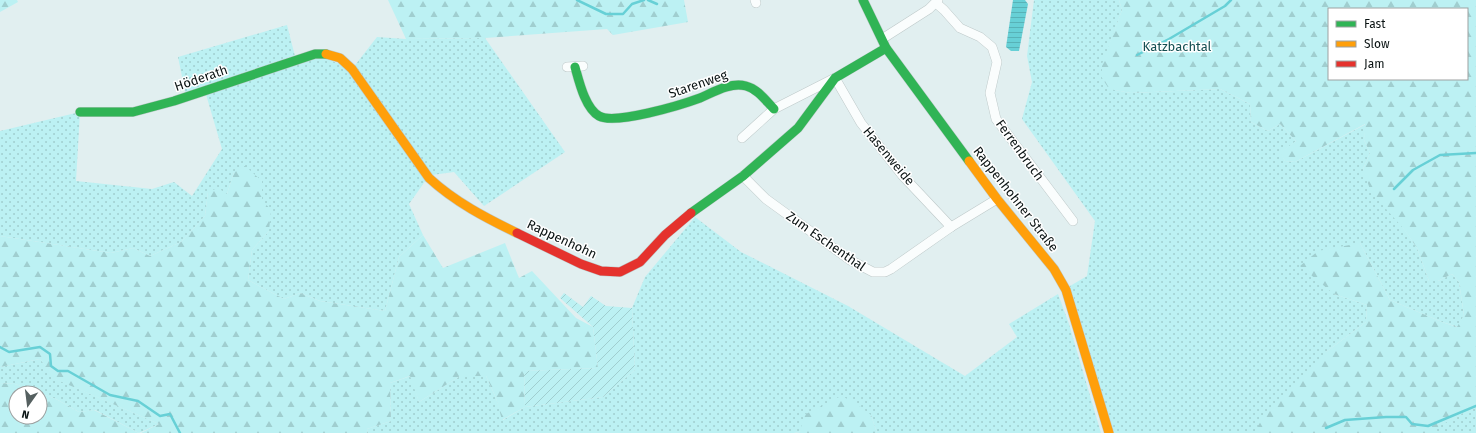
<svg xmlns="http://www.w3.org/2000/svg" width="1476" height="433" viewBox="0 0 1476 433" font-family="'Fira Sans',sans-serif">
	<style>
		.grass { fill: url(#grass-dots) }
		.forest { fill: url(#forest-firs); fill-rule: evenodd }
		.garden { fill: url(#garden-furrows) }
		.water { fill: url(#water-rules) }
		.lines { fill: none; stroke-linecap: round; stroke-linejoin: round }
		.stream { stroke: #67d0d6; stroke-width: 2.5 }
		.street-casing { stroke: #bec9c9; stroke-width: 10 }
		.fast-casing { stroke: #bec9c9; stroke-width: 10 }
		.slow-casing { stroke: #bec9c9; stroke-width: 10 }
		.jam-casing { stroke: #bec9c9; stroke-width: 10 }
		.street { stroke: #fafdfd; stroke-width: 9 }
		.fast { stroke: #30b455; stroke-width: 9 }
		.slow { stroke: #ff9f0a; stroke-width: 9 }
		.jam { stroke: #e5322d; stroke-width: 9 }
		.labels { text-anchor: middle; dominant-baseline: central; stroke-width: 3; stroke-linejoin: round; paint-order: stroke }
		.park-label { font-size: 13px; fill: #144f52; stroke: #fff }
		.street-label { font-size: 13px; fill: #0a1313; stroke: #fff }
	</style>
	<defs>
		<pattern id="grass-dots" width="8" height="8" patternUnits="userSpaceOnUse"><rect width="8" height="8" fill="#bcf1f3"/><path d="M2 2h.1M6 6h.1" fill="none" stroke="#a0cecf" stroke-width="1.8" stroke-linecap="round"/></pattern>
		<pattern id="forest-firs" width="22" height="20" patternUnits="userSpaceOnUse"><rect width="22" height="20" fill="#bcf1f3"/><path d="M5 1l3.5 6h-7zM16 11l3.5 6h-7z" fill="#a0cecf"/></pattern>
		<pattern id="garden-furrows" width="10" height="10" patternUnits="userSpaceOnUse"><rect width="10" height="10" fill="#bcf1f3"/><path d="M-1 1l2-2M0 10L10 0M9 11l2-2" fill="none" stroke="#a0cecf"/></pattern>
		<pattern id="water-rules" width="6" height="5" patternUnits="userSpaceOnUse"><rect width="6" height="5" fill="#67d0d6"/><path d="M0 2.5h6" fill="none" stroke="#58b2b7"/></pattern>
	</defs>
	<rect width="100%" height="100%" fill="#e1eff0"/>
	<g class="grass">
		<polygon points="1034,0 1119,0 1122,10 1107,52 1115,90 1131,93 1220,89 1250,104 1251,122 1268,131 1280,124 1296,141 1281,153 1285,161 1295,162 1366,124 1364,140 1370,153 1363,169 1417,248 1429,281 1438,281 1452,274 1459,282 1464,315 1458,327 1442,322 1390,300 1360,243 1334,294 1367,305 1366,322 1326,352 1476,398 1476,433 1114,433 1070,286 1087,276 1095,221 1022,119 1032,82 1027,56"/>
		<polygon points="287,25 296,60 315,54 352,69 377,37 406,39 485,38 565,152 484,206 454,172 432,175 426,180 409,204 423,235 399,257 385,311 320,301 300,293 284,299 248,280 252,250 269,231 262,200 262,181 234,172 227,194 208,192 205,216 181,242 150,256 133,248 111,253 0,236 0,131 80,112 76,181 152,189 174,182 192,196 222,149 205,91 186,96 178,57"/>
		<polygon points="695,217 741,252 848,306 965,376 1017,337 1009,324 1058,294 1069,324 1101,433 877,433 871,415 794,433 368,433 367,429 391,421 390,383 411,376 419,402 460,376 486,376 496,398 503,420 525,407 603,397 635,370 632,308 645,277"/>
		<polygon points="40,359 56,379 159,424 139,433 95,410 79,412 56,399 15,384 0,383 0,367"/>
	</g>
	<g class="forest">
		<polygon points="0,0 17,0 18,2 0,12"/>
		<polygon points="388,0 684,0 688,22 613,35 607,29 485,38 406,39"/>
		<path d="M1119 0H1476V406L1436 428 1433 433H1349L1346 431 1336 433H1260L1258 426 1267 411 1326 352 1366 322 1367 305 1334 294 1300 266 1318 251 1360 243 1390 300 1442 322 1457 327 1464 315 1459 282 1452 274 1438 281H1429L1417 248 1403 228 1371 192 1363 169 1370 153 1364 140 1365 124 1295 162 1285 161 1280 153 1296 141 1280 124 1268 131 1251 122 1250 104 1220 89 1131 93 1109 89 1102 78V64L1122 10ZM1329 9H1467V79H1329Z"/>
		<polygon points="245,166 262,181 262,200 271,210 269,231 252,250 248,280 284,299 300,293 320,301 385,311 399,257 423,235 443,268 505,243 519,278 532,271 576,318 593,327 598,368 524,371 525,407 502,420 496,398 486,376 460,376 419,402 410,376 390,383 391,421 367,429 368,433 141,433 159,424 55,379 40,359 0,367 0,236 111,253 133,248 150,256 181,242 205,216 208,192 218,188 227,194 234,172"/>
		<path d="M0 383 15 384 56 399 79 412 94 410 139 433H0ZM16 393H40V417H16Z"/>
		<polygon points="841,396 854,402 871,415 877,433 794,433 800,432 804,415"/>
	</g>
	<polygon class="garden" points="564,293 583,307 591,296 606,306 632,308 635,370 603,397 525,407 524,371 598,368 593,327 560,298"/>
	<polygon class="water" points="1013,0 1025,0 1028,4 1019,51 1011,51 1006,47"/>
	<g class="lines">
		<g class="stream">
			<polyline points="577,0 606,14 623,14 632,4 644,0"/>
			<polyline points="648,0 657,4"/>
			<polyline points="1137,55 1169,39 1225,6 1231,0"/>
			<polyline points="1394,189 1413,170 1440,155 1476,153"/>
			<polyline points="0,347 9,352 40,347 50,354 51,366 58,371 68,371 110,395 138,401 160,416 170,414 180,433"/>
			<polyline points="1326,428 1345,420 1386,417 1406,417 1412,424 1428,426 1476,406"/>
		</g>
		<defs>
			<g id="street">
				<polyline points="755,0 756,3"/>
				<polyline points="936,3 944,10 960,28 980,37 992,47 997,62 990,93 996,119 1073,221"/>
				<polyline points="882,39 929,9 938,0"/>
				<polyline points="567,67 583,66"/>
				<polyline points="742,138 774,109 835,78 861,123 902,175 951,227"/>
				<polyline points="743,176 766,199 850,260 873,272 885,272 891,269 951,227 997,199"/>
			</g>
			<g id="fast">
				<polyline points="863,0 886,48 969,161"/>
				<path d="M575 67C579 81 585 108 599 116 615 125 681 105 700 98 714 92 730 82 746 86 758 89 766 101 774 109"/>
				<polyline points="80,112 133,112 174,101 315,54 326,54"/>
				<polyline points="691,213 743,176 798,128 835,78 886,48"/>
			</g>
			<g id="slow">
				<path d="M326 54 340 58 352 69 429 178C455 202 486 218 517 233"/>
				<polyline points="969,161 997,199 1054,269 1066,290 1109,433"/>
			</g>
			<polyline id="jam" points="517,233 581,264 601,271 620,272 640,262 665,235 691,213"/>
		</defs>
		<use href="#street" class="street-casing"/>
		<use href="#fast" class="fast-casing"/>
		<use href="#slow" class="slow-casing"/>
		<use href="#jam" class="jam-casing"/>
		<use href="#street" class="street"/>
		<use href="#fast" class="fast"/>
		<use href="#slow" class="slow"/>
		<use href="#jam" class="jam"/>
	</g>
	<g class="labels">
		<g class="park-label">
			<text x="1177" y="46">Katzbachtal</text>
		</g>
		<g class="street-label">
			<text transform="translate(201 78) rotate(-19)">Höderath</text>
			<text transform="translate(698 84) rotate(-19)">Starenweg</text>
			<text transform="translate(1020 150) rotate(54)">Ferrenbruch</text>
			<text transform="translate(889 156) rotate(50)">Hasenweide</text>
			<text transform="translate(1016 199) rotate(52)">Rappenhohner Straße</text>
			<text transform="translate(562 239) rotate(25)">Rappenhohn</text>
			<text transform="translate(826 241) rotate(35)">Zum Eschenthal</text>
		</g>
	</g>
	<rect x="1328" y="8" width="140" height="72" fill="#ffffff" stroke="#9da1a1"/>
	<rect x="1336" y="21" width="20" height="6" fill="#30b455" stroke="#9da1a1"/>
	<text x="1364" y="28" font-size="12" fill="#0a1313">Fast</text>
	<rect x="1336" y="41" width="20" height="6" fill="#ff9f0a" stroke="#9da1a1"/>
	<text x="1364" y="48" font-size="12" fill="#0a1313">Slow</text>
	<rect x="1336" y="61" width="20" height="6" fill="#e5322d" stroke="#9da1a1"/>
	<text x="1364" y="68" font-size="12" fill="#0a1313">Jam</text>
	<g transform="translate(28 405) rotate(194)"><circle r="19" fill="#ffffff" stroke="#9da1a1"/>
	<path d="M0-3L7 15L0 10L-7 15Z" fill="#556060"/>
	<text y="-6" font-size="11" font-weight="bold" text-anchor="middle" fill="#0a1313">N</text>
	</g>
</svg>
